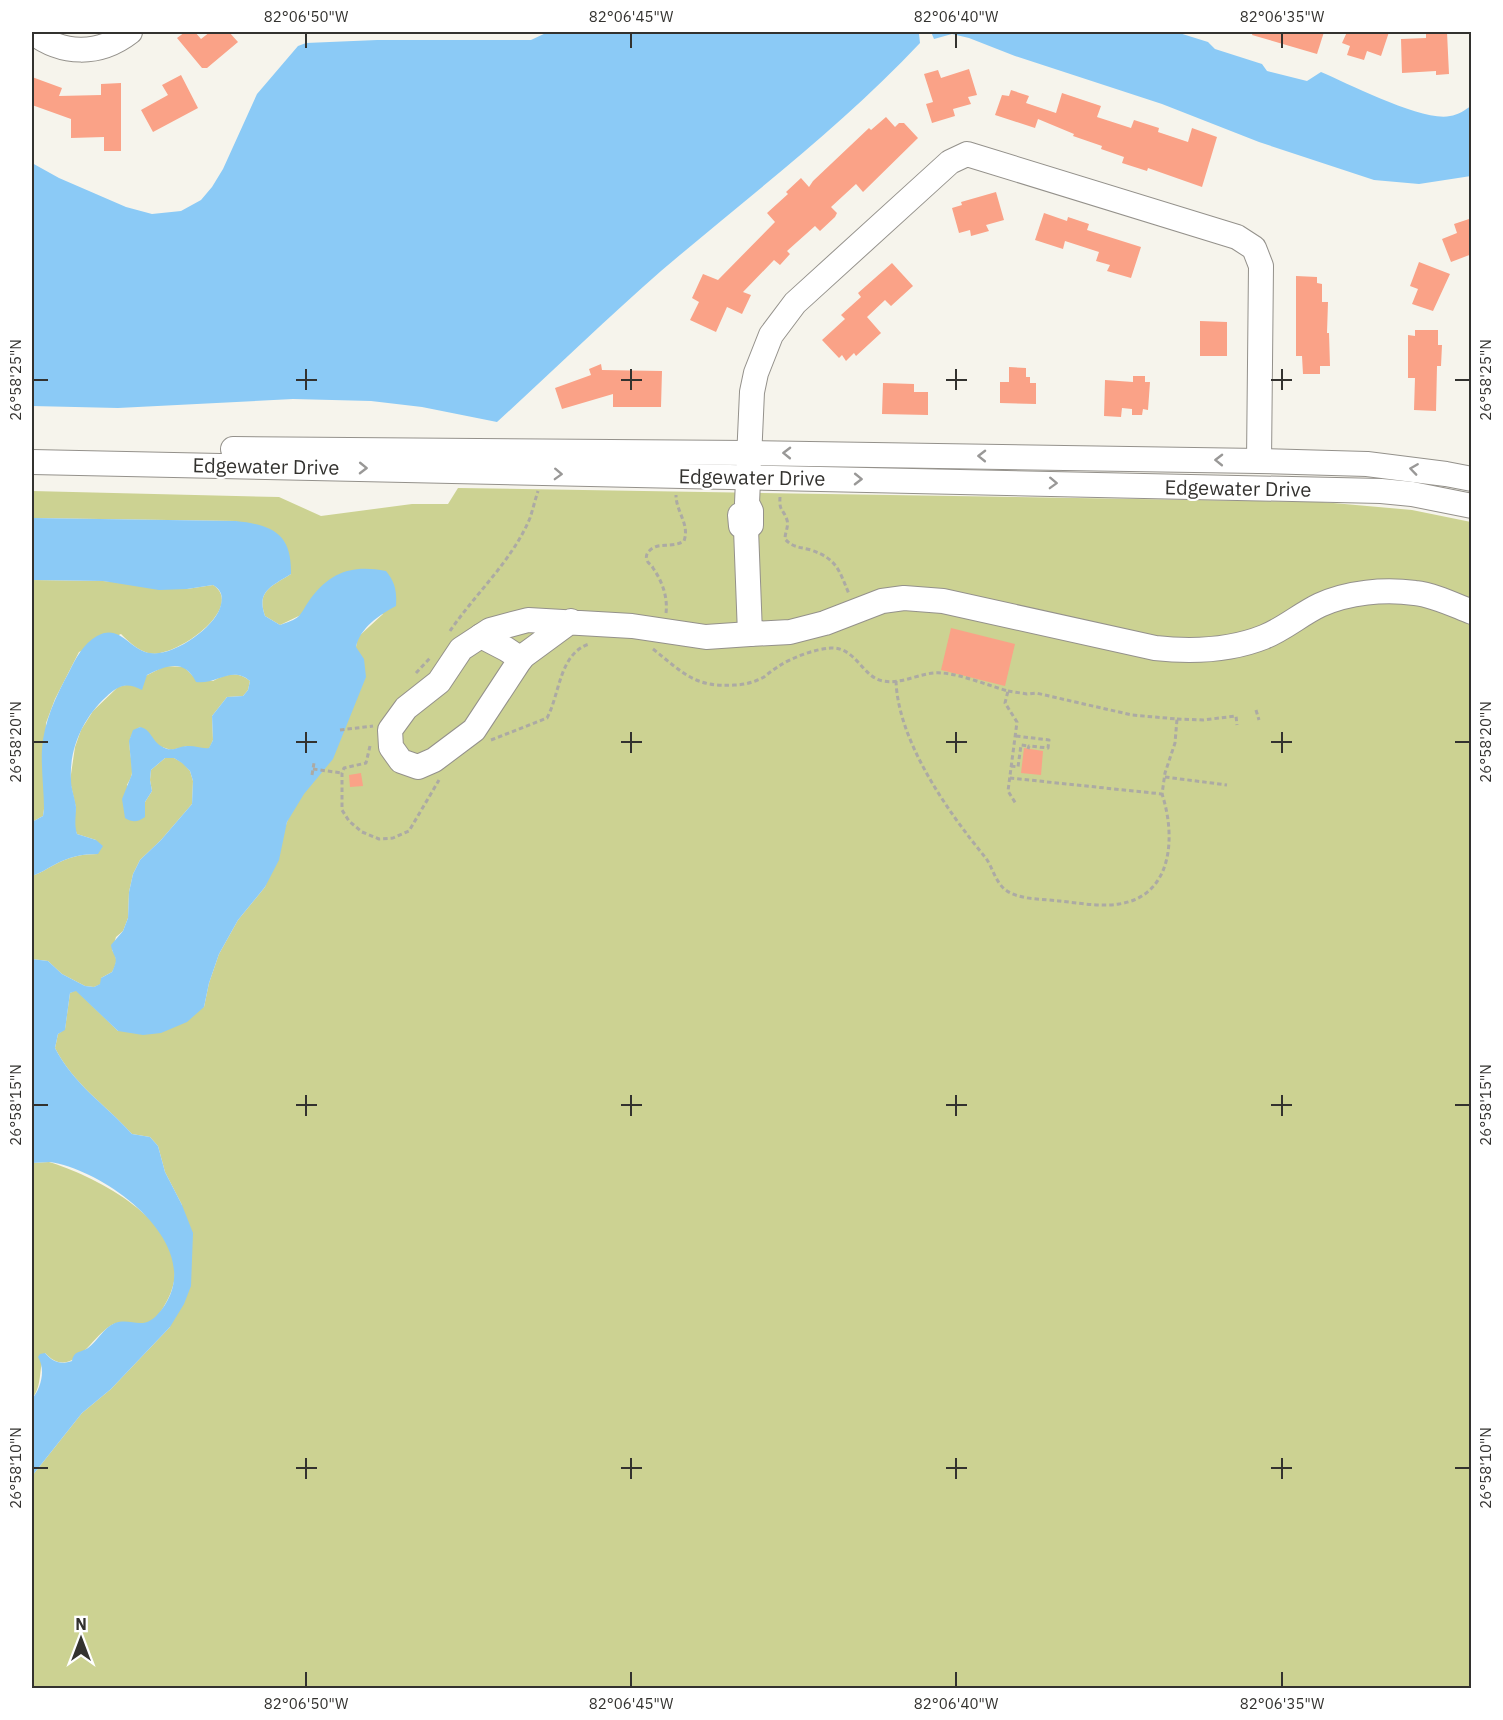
<svg xmlns="http://www.w3.org/2000/svg" width="1503" height="1720" viewBox="0 0 1503 1720" font-family="'IBM Plex Sans',sans-serif">
	<style>
		.green { fill: #ccd292 }
		.water { fill: #8bcaf6 }
		.building { fill: #faa287 }
		.lines { fill: none; stroke-linecap: round; stroke-linejoin: round }
		.minor-casing { stroke: #94918b; stroke-width: 26 }
		.path { stroke: #acaaa4; stroke-width: 3; stroke-dasharray: 4.5 3; stroke-linecap: butt }
		.minor { stroke: #fff; stroke-width: 24 }
		.oneway { stroke: #999897 }
		.ticks { fill: none; stroke: #33322f; stroke-width: 2 }
		.labels { text-anchor: middle; dominant-baseline: central; stroke-width: 4.5; stroke-linejoin: round; paint-order: stroke }
		.street-label { font-size: 20px; fill: #33322f; stroke: #fff }
		.neatline { fill: none; stroke: #33322f; stroke-width: 2 }
		.ticks-label { font-size: 15px; text-anchor: middle; fill: #33322f }
	</style>
	<rect width="100%" height="100%" fill="#f6f4ec"/>
	<g class="green">
		<path d="M458 488 1322 502 1412 510 1471 522V1688H32V1476L82 1413 111 1389 170 1327 182 1205 165 1172 158 1146 150 1137 132 1134C105 1104 74 1085 55 1048L58 1034 65 1029 70 993 76 990 118 1031 204 1007 209 983 219 954 238 920 265 887 287 822 356 647 358 637 383 614 309 602 303 614 280 625 265 616C256 591 272 586 291 574L236 521 32 518V491L279 497 321 516 412 504H448Z"/>
		<path d="M32 580 103 581 187 589 213 585C247 607 174 660 148 653 137 650 128 641 121 634L79 652 55 699 46 723 44 809 43 816 32 822Z"/>
		<path d="M165 666 184 667 193 676 213 681C226 674 238 671 250 681L248 690 243 696 227 697 212 716 213 740 209 749H198L188 746 171 750 159 746 140 727C122 737 133 755 132 772 132 777 129 781 127 785L144 808 145 802 152 791 150 780 151 770 165 758H174L183 763 190 771 193 781 192 804 161 840 140 860 133 874 129 892 128 918 123 931 116 937 112 950C118 959 117 963 112 972L101 978V984L94 987 85 986 62 974 48 961 32 959V876C41 873 46 869 54 865 68 857 82 854 98 854L96 840 77 834 73 823 76 808 70 781 75 747 81 730 93 711 118 687 130 684Z"/>
		<path d="M49 1162C98 1177 196 1227 171 1292 167 1302 159 1317 150 1322 138 1328 123 1317 110 1326 90 1339 71 1381 45 1353 38 1368 43 1385 32 1399V1163Z"/>
	</g>
	<g class="water">
		<path d="M548 32H924L919 34 920 43C841 127 748 197 661 271 605 320 552 372 497 422L422 407 371 401 293 399 118 408 32 406V163L59 178 126 207 152 214 181 211 201 200 212 187 223 169 257 94 298 46 306 43 377 40H531Z"/>
		<path d="M931 32H1176L1208 42 1215 49 1262 64 1267 71 1307 81 1321 72C1349 84 1423 122 1450 116 1458 115 1465 110 1471 106V176L1419 184 1374 180 1259 142 1162 104 1015 56 969 38 952 34 934 39Z"/>
		<path d="M32 518 236 521C273 525 292 534 291 574 272 586 256 591 265 616L280 625C304 617 298 616 311 598 332 571 353 565 386 571 395 582 397 591 396 606 379 615 360 628 356 647L364 659 366 677 333 759 304 794 287 822 279 860 265 887 238 920 219 954 209 983 204 1007 187 1022 161 1033 143 1035 118 1031 76 991 70 993 65 1030 58 1034 55 1048C74 1085 105 1104 132 1134L150 1137 158 1146 165 1172 182 1205 193 1233 191 1286 184 1304 170 1327 111 1389 82 1413 32 1476V1399C41 1388 46 1370 38 1357L40 1354 45 1353C53 1362 60 1365 72 1361 74 1350 81 1353 88 1348 98 1341 103 1328 115 1323 131 1317 142 1331 157 1315 216 1251 109 1171 50 1162 44 1162 37 1163 32 1163V959L48 961 62 974 85 986 94 987 100 984 101 978 112 972C120 955 113 959 111 945L123 931 128 918 129 892 133 874 140 860 161 840 192 804 193 781 190 771 182 763 174 758H165L151 770 150 780 152 791 145 802V817C138 822 133 823 125 818L122 799 132 774 129 741 133 730 140 727C151 729 152 741 161 746 172 754 179 745 189 746 196 746 202 749 209 748L213 740 212 716 227 697 243 696 248 690 250 681C232 665 216 685 196 682 184 658 166 666 147 675L142 690C126 682 119 685 106 697 83 718 69 749 71 780 71 789 75 798 76 807 76 817 74 824 77 834L96 840 103 846 98 854C82 854 68 857 54 865 46 869 41 873 32 876V822L43 816 44 809C44 790 41 769 42 749 44 721 56 696 69 672 76 658 83 644 97 636 120 623 129 650 150 653 172 657 213 629 220 608 223 598 223 591 213 585L187 589 159 590 103 581 32 580Z"/>
	</g>
	<g class="building">
		<polygon points="185,32 195,32 201,39 210,32 229,32 238,42 207,68 202,68 177,38"/>
		<polygon points="1253,32 1324,32 1317,54 1252,35"/>
		<polygon points="1347,32 1389,32 1381,56 1367,51 1364,60 1347,55 1350,46 1342,43"/>
		<polygon points="1426,32 1447,32 1449,74 1436,75 1436,71 1402,73 1401,39 1426,38"/>
		<polygon points="969,69 977,95 968,97 971,104 953,109 955,116 932,123 926,104 933,102 924,74 938,70 941,78"/>
		<polygon points="181,75 198,108 153,132 141,110 168,95 162,85"/>
		<polygon points="32,77 62,88 59,96 101,95 101,84 121,83 121,151 104,151 104,137 71,138 71,119 32,105"/>
		<polygon points="1011,90 1029,96 1026,103 1056,113 1062,93 1101,106 1097,117 1131,128 1134,120 1159,128 1158,132 1188,142 1192,128 1217,137 1202,187 1148,168 1147,171 1122,163 1124,157 1101,149 1102,146 1073,136 1074,134 1038,119 1035,128 995,115 1002,95 1009,96"/>
		<polygon points="886,117 895,127 899,123 904,123 918,138 863,192 856,184 831,207 837,213 835,217 820,231 815,226 787,251 790,254 780,265 774,260 743,292 751,295 742,314 727,307 716,332 690,320 699,302 692,298 703,274 718,280 775,222 767,213 788,194 786,192 801,178 809,187 813,181 869,128 871,130"/>
		<polygon points="996,192 1004,220 986,225 989,231 971,236 970,230 959,233 952,208 962,205 961,202"/>
		<polygon points="1044,213 1067,221 1068,217 1089,224 1087,230 1141,247 1131,278 1107,271 1110,265 1096,261 1099,252 1065,241 1063,249 1035,240"/>
		<polygon points="1472,218 1472,254 1451,262 1442,239 1457,233 1454,224"/>
		<polygon points="1419,262 1450,274 1433,311 1412,304 1418,289 1410,286"/>
		<polygon points="892,263 913,286 891,306 885,300 867,317 881,333 856,356 854,353 846,361 842,355 839,358 822,340 845,319 841,315 861,297 858,293"/>
		<polygon points="1296,276 1317,277 1317,283 1322,284 1322,302 1328,302 1327,333 1329,333 1330,366 1320,366 1320,374 1303,374 1302,356 1296,356"/>
		<polygon points="1200,321 1227,322 1227,356 1200,356"/>
		<polygon points="1415,330 1438,330 1438,345 1442,345 1441,366 1437,366 1436,411 1414,410 1415,378 1408,378 1408,335 1415,336"/>
		<polygon points="601,364 602,370 662,371 661,407 613,407 613,394 562,409 555,388 591,375 589,369"/>
		<polygon points="1009,367 1026,368 1026,377 1030,377 1030,383 1036,383 1036,404 1000,403 1000,382 1009,382"/>
		<polygon points="1133,376 1145,376 1145,382 1150,382 1148,410 1143,409 1142,415 1132,415 1132,409 1122,408 1121,417 1104,416 1105,380 1133,382"/>
		<polygon points="883,383 914,384 914,392 928,392 928,415 882,414"/>
		<polygon points="951,628 1015,644 1005,686 941,670"/>
		<polygon points="1024,748 1043,751 1041,775 1021,773"/>
		<polygon points="361,773 363,786 350,787 349,775"/>
	</g>
	<g class="lines">
		<defs>
			<g id="minor">
				<path d="M32 32C62 55 99 56 130 32"/>
				<polyline points="233,449 749,453 1259,461 1367,464 1446,474 1472,479"/>
				<polyline points="32,462 1381,491 1412,494 1472,506"/>
				<path d="M740 515 741 526 746 529 750 634 790 632 825 623 882 601 904 598 943 601 1155 648C1192 652 1229 651 1264 637 1284 629 1301 614 1320 605 1349 592 1384 589 1415 593 1434 595 1454 605 1472 612"/>
				<polyline points="746,529 751,525 751,511 747,503 752,392 756,373 771,335 795,303 950,162 967,154 1237,237 1254,248 1261,266 1259,461"/>
				<polyline points="571,621 522,657 474,730 434,760 418,767 401,761 391,747 390,730 406,708 439,682 461,649 490,630 528,620 632,626 706,637 750,634"/>
				<polyline points="481,636 506,649 521,659"/>
			</g>
		</defs>
		<use href="#minor" class="minor-casing"/>
		<g class="path">
			<path d="M780 497C779 512 783 508 787 520 789 526 785 532 785 539 793 548 801 547 811 550 837 559 839 570 849 594"/>
			<path d="M666 613C668 597 662 581 653 568 651 564 648 564 647 560 645 555 648 551 653 548 661 543 672 548 684 541 690 524 676 512 676 495"/>
			<path d="M450 631C475 594 512 561 530 518 533 509 535 500 538 491"/>
			<path d="M653 649C682 672 695 688 734 685 744 685 755 682 764 677 769 673 774 669 779 666 793 657 815 649 831 648 856 647 863 678 883 681 903 685 922 671 942 673 960 674 990 686 1008 691L1005 703 1017 722 1008 791 1016 804"/>
			<polyline points="416,673 430,658"/>
			<path d="M896 681C898 741 948 812 985 857 993 867 995 883 1007 891 1021 900 1043 899 1060 901 1078 903 1100 907 1119 904 1173 896 1176 836 1162 794"/>
			<polyline points="1008,691 1027,694 1036,693 1132,715 1177,719 1175,743 1165,773 1162,794 1010,778"/>
			<polyline points="1256,710 1259,720"/>
			<polyline points="1177,719 1203,720 1236,716 1237,725"/>
			<polyline points="340,730 373,726"/>
			<polyline points="1016,736 1049,740 1048,748 1029,746 1028,749"/>
			<path d="M491 740 547 718C560 694 559 654 589 644"/>
			<polyline points="370,746 366,763 344,768 342,773 342,810 349,821 362,832 379,839 393,838 409,831 439,780"/>
			<polyline points="1011,766 1018,767 1021,745 1029,746"/>
			<polyline points="313,769 342,773"/>
			<polyline points="312,775 314,763"/>
			<polyline points="1165,777 1227,785"/>
		</g>
		<use href="#minor" class="minor"/>
	</g>
	<defs><path id="oneway-chevron" d="M-2-3.5L2.5 0L-2 3.5" fill="none" stroke-width="1.6" stroke-linecap="round" stroke-linejoin="round" transform="scale(1.5)"/></defs>
	<g class="oneway">
		<use href="#oneway-chevron" transform="translate(787 453) rotate(-179)"/>
		<use href="#oneway-chevron" transform="translate(982 456) rotate(-179)"/>
		<use href="#oneway-chevron" transform="translate(1219 460) rotate(-179)"/>
		<use href="#oneway-chevron" transform="translate(363 468) rotate(1)"/>
		<use href="#oneway-chevron" transform="translate(1414 469) rotate(-172)"/>
		<use href="#oneway-chevron" transform="translate(558 474) rotate(2)"/>
		<use href="#oneway-chevron" transform="translate(858 479) rotate(1)"/>
		<use href="#oneway-chevron" transform="translate(1053 483) rotate(2)"/>
	</g>
	<path class="ticks" d="M306 33V48M631 33V48M956 33V48M1282 33V48M306 369V390M631 369V390M956 369V390M1282 369V390M33 380H48M296 380H317M621 380H642M946 380H967M1271 380H1292M1455 380H1470M306 732V753M631 732V753M956 732V753M1282 732V753M33 742H48M296 742H317M621 742H642M946 742H967M1271 742H1292M1455 742H1470M306 1095V1116M631 1095V1116M956 1095V1116M1282 1095V1116M33 1105H48M296 1105H317M621 1105H642M946 1105H967M1271 1105H1292M1455 1105H1470M306 1458V1479M631 1458V1479M956 1458V1479M1282 1458V1479M33 1468H48M296 1468H317M621 1468H642M946 1468H967M1271 1468H1292M1455 1468H1470M306 1672V1687M631 1672V1687M956 1672V1687M1282 1672V1687"/>
	<g class="labels">
		<g class="street-label">
			<text transform="translate(266 466) rotate(1)">Edgewater Drive</text>
			<text transform="translate(752 477) rotate(1)">Edgewater Drive</text>
			<text transform="translate(1238 488) rotate(1)">Edgewater Drive</text>
		</g>
	</g>
	<rect width="1503" height="1720" fill="none" stroke="#ffffff" stroke-width="66"/>
	<g transform="translate(81 1639)" stroke="#ffffff" stroke-width="4.5" paint-order="stroke">
	<path d="M0-4.5L10 22L0 15L-10 22Z" fill="#33322f"/>
	<text y="-9" font-size="16" font-weight="bold" text-anchor="middle" fill="#33322f">N</text>
	</g>
	<rect x="33" y="33" width="1437" height="1654" class="neatline"/>
	<g class="ticks-label">
		<text x="306" y="22">82°06'50"W</text>
		<text x="631" y="22">82°06'45"W</text>
		<text x="956" y="22">82°06'40"W</text>
		<text x="1282" y="22">82°06'35"W</text>
		<text transform="translate(16 380) rotate(-90)" y="5">26°58'25"N</text>
		<text transform="translate(1486 380) rotate(-90)" y="5">26°58'25"N</text>
		<text transform="translate(16 742) rotate(-90)" y="5">26°58'20"N</text>
		<text transform="translate(1486 742) rotate(-90)" y="5">26°58'20"N</text>
		<text transform="translate(16 1105) rotate(-90)" y="5">26°58'15"N</text>
		<text transform="translate(1486 1105) rotate(-90)" y="5">26°58'15"N</text>
		<text transform="translate(16 1468) rotate(-90)" y="5">26°58'10"N</text>
		<text transform="translate(1486 1468) rotate(-90)" y="5">26°58'10"N</text>
		<text x="306" y="1709">82°06'50"W</text>
		<text x="631" y="1709">82°06'45"W</text>
		<text x="956" y="1709">82°06'40"W</text>
		<text x="1282" y="1709">82°06'35"W</text>
	</g>
</svg>
